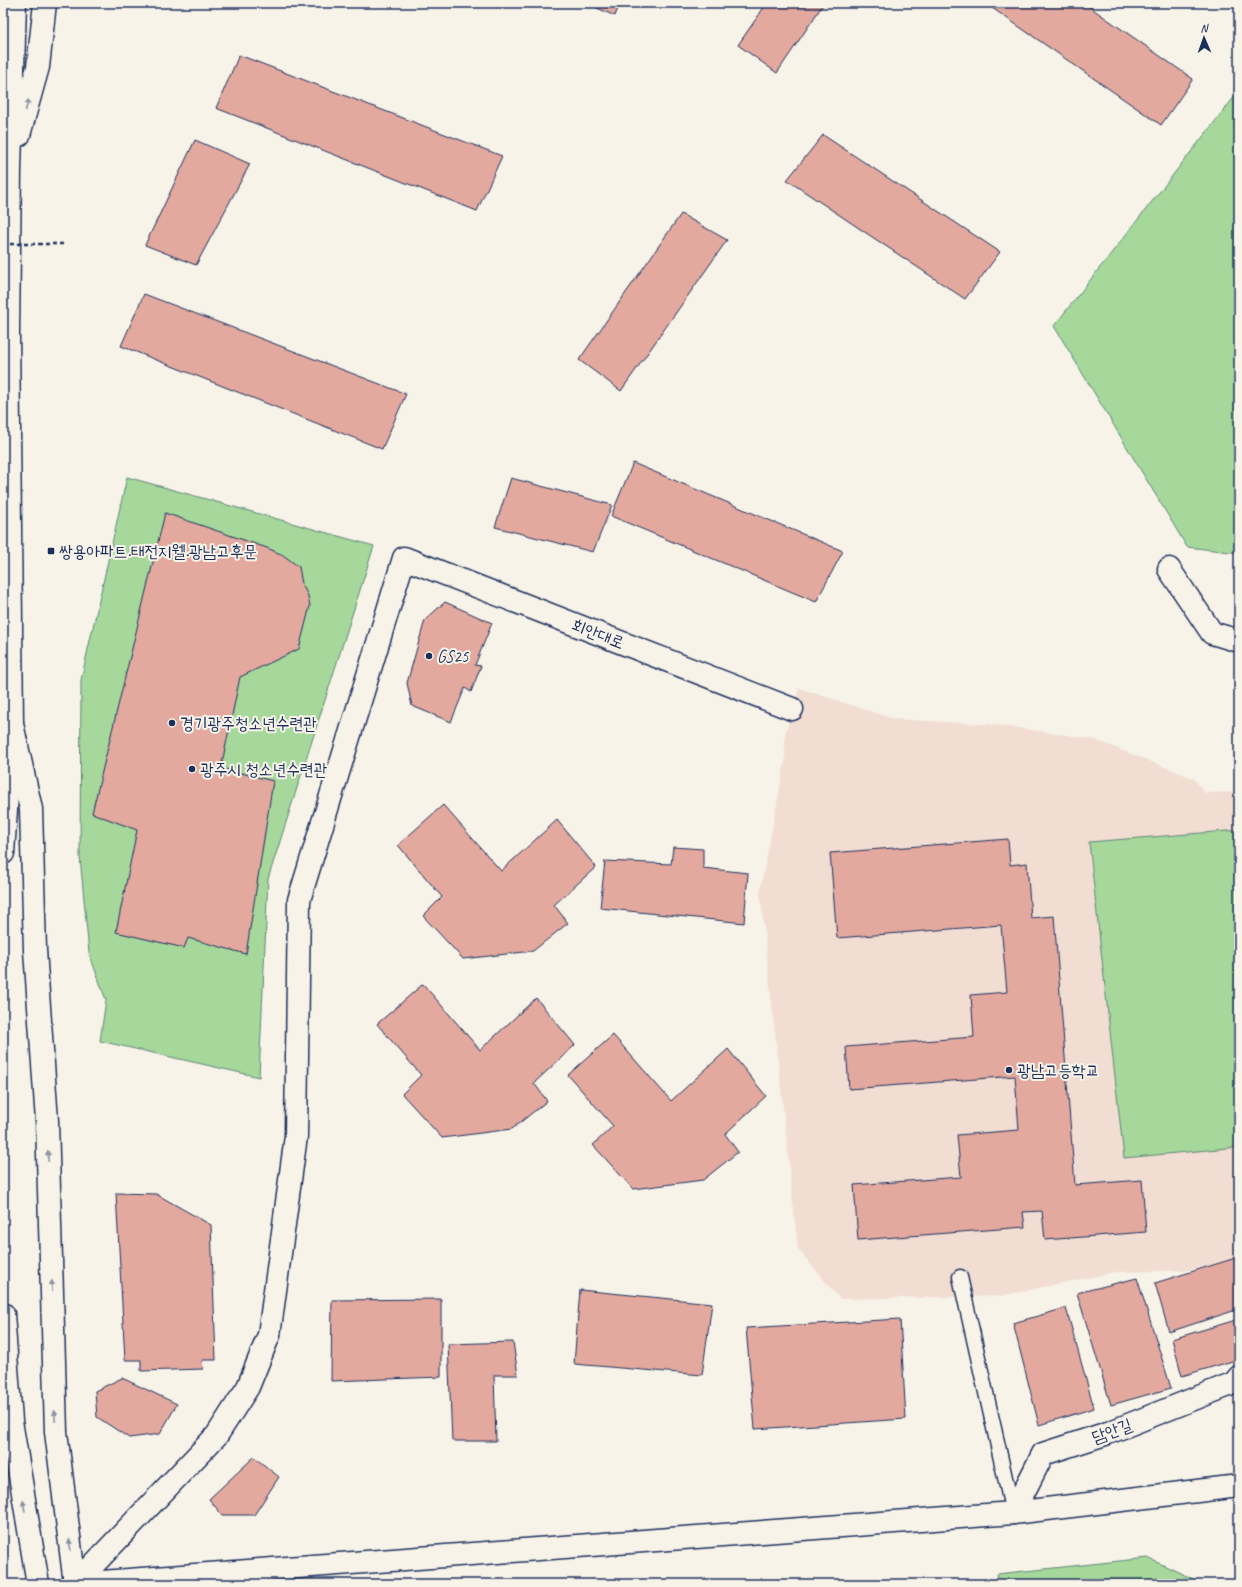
<svg xmlns="http://www.w3.org/2000/svg" width="1242" height="1587" viewBox="0 0 1242 1587" font-family="Caveat,'Poor Story',sans-serif">
	<style>
		.built { fill: #f1ddd2 }
		.green { fill: #a5d89a; stroke: #60847c }
		.building { fill: #e3a99f; stroke: #1b2f5e }
		.lines { fill: none; stroke-linecap: round; stroke-linejoin: round }
		.lane-casing { stroke: #1b2f5e; stroke-width: 17 }
		.street-casing { stroke: #1b2f5e; stroke-width: 25 }
		.highway-casing { stroke: #1b2f5e; stroke-width: 25 }
		.lane { stroke: #f7f3e8; stroke-width: 14 }
		.street { stroke: #f7f3e8; stroke-width: 22 }
		.highway { stroke: #f7f3e8; stroke-width: 22 }
		.path-bridge { stroke: #1b2f5e; stroke-width: 2.5; stroke-dasharray: 4 3; stroke-linecap: butt }
		.oneway { fill: #8991a3 }
		.poi-dot { fill: #1b2f5e; stroke: #f7f3e8; stroke-width: 1.5 }
		.labels { text-anchor: middle; dominant-baseline: central; stroke-width: 4; stroke-linejoin: round; paint-order: stroke }
		.poi-label { font-size: 17px; fill: #1b2f5e; stroke: #f7f3e8; text-anchor: start }
		.street-label { font-size: 17px; fill: #1b2f5e; stroke: #f7f3e8 }
	</style>
	<rect width="100%" height="100%" fill="#f7f3e8"/>
	<filter id="ink" filterUnits="userSpaceOnUse"><feTurbulence type="fractalNoise" baseFrequency=".025" numOctaves="2"/><feDisplacementMap in="SourceGraphic" scale="8" xChannelSelector="R" yChannelSelector="G"/><feConvolveMatrix kernelMatrix="1 2 1 2 8 2 1 2 1" color-interpolation-filters="sRGB"/></filter>
	<g filter="url(#ink)">
		<polygon class="built" points="799,688 894,719 997,725 1093,739 1193,778 1205,793 1235,792 1239,793 1239,1255 1230,1261 1190,1270 1115,1272 1000,1296 840,1299 798,1249 760,891 785,762 785,734"/>
		<g class="green">
			<polygon points="1239,91 1239,553 1187,547 1054,326"/>
			<polygon points="127,477 374,546 268,879 259,1077 100,1041 106,1000 89,953 80,857 81,680"/>
			<polygon points="1239,830 1239,1147 1124,1158 1089,842"/>
			<polygon points="1148,1558 1204,1584 999,1584 997,1574"/>
		</g>
		<g class="building">
			<polygon points="586,3 620,3 615,16"/>
			<polygon points="767,3 824,3 777,73 738,45"/>
			<polygon points="985,3 1084,3 1193,79 1161,125"/>
			<polygon points="239,55 502,156 477,211 216,108"/>
			<polygon points="823,135 1000,252 965,299 787,180"/>
			<polygon points="195,140 250,164 196,265 145,245"/>
			<polygon points="681,214 727,240 621,391 579,360"/>
			<polygon points="144,294 406,394 382,449 121,346"/>
			<polygon points="633,463 843,551 816,602 611,516"/>
			<polygon points="511,478 612,505 593,552 495,527"/>
			<polygon points="165,513 267,548 283,555 299,567 302,584 308,596 310,606 299,649 240,677 221,768 273,781 246,954 188,938 184,948 116,932 137,830 92,813"/>
			<polygon points="445,602 492,623 475,665 481,666 471,692 465,688 451,722 412,706 407,683 425,620"/>
			<polygon points="443,805 501,871 557,820 596,867 554,905 568,923 533,951 463,959 423,916 442,897 398,845"/>
			<polygon points="1008,839 1010,865 1027,863 1031,918 1054,916 1075,1185 1142,1180 1146,1232 1045,1240 1042,1211 1023,1212 1025,1227 858,1240 854,1185 961,1177 957,1135 1019,1130 1015,1076 849,1089 846,1047 974,1037 971,995 1007,992 1001,925 837,938 830,853"/>
			<polygon points="673,847 703,849 703,868 748,873 744,923 600,908 605,861 671,864"/>
			<polygon points="423,984 480,1050 536,998 575,1045 534,1083 547,1101 512,1129 442,1138 402,1094 421,1075 377,1024"/>
			<polygon points="613,1035 671,1101 728,1049 766,1096 725,1134 738,1152 703,1180 633,1189 593,1145 613,1126 568,1075"/>
			<polygon points="116,1193 156,1194 211,1225 216,1360 202,1360 203,1369 141,1371 141,1360 125,1360"/>
			<polygon points="1239,1257 1239,1309 1169,1332 1155,1283"/>
			<polygon points="1137,1278 1171,1388 1111,1405 1077,1293"/>
			<polygon points="580,1290 712,1303 702,1375 574,1364"/>
			<polygon points="441,1299 441,1377 331,1381 332,1300"/>
			<polygon points="1066,1308 1094,1408 1039,1425 1013,1323"/>
			<polygon points="900,1319 906,1419 755,1429 746,1328"/>
			<polygon points="1236,1320 1239,1335 1239,1359 1182,1376 1172,1339"/>
			<polygon points="513,1342 518,1375 494,1375 496,1441 452,1441 448,1344"/>
			<polygon points="122,1378 177,1404 160,1434 129,1438 97,1417 95,1391"/>
			<polygon points="254,1457 279,1477 254,1515 222,1515 209,1499"/>
		</g>
		<g class="lines">
			<defs>
				<polyline id="lane" points="960,1277 1013,1513"/>
				<g id="street">
					<polyline points="1169,569 1212,633 1239,641"/>
					<polyline points="1013,1513 1043,1454 1108,1433 1234,1383 1239,1377"/>
					<polyline points="75,1584 217,1435 248,1387 269,1335 296,1136 299,900 404,558 792,709"/>
					<polyline points="75,1584 1013,1513 1239,1486"/>
				</g>
				<g id="highway">
					<polyline points="19,135 38,67 45,3"/>
					<polyline points="12,724 31,809 35,950 47,1121 56,1432 75,1584"/>
					<polyline points="3,853 12,724 8,331 10,169 15,3"/>
					<polyline points="3,1314 11,1421 38,1584"/>
				</g>
			</defs>
			<use href="#lane" class="lane-casing"/>
			<use href="#street" class="street-casing"/>
			<use href="#highway" class="highway-casing"/>
			<use href="#lane" class="lane"/>
			<use href="#street" class="street"/>
			<use href="#highway" class="highway"/>
			<polyline class="path-bridge" points="3,244 64,244"/>
		</g>
		<defs><path id="oneway-solid" d="M-6-.8H1V-3.2L6.5 0L1 3.2V.8H-6Z"/></defs>
		<g class="oneway">
			<use href="#oneway-solid" transform="translate(27 105) rotate(-75)"/>
			<use href="#oneway-solid" transform="translate(48 1156) rotate(-92)"/>
			<use href="#oneway-solid" transform="translate(52 1286) rotate(-92)"/>
			<use href="#oneway-solid" transform="translate(55 1416) rotate(-92)"/>
			<use href="#oneway-solid" transform="translate(24 1506) rotate(-99)"/>
			<use href="#oneway-solid" transform="translate(70 1545) rotate(-97)"/>
		</g>
	</g>
	<g class="poi-dot">
		<rect x="47" y="547" width="8" height="8" rx="2"/>
		<circle cx="429" cy="656" r="4"/>
		<circle cx="172" cy="723" r="4"/>
		<circle cx="192" cy="769" r="4"/>
		<circle cx="1009" cy="1070" r="4"/>
	</g>
	<g class="labels">
		<g class="poi-label">
			<text x="59" y="551">쌍용아파트.태전지웰.광남고후문</text>
			<text x="437" y="656">GS25</text>
			<text x="180" y="723">경기광주청소년수련관</text>
			<text x="200" y="769">광주시 청소년수련관</text>
			<text x="1017" y="1070">광남고등학교</text>
		</g>
		<g class="street-label">
			<text transform="translate(598 634) rotate(21)">회안대로</text>
			<text transform="translate(1112 1431) rotate(-20)">담안길</text>
		</g>
	</g>
	<rect width="1242" height="1587" fill="none" stroke="#f7f3e8" stroke-width="16"/>
	<rect x="8" y="8" width="1226" height="1571" fill="none" stroke="#1b2f5e" stroke-width="1.5" filter="url(#ink)"/>
	<g transform="translate(1204 38) rotate(358)" stroke="#f7f3e8" stroke-width="3" paint-order="stroke">
	<path d="M0-3L7 15L0 10L-7 15Z" fill="#1b2f5e"/>
	<text y="-6" font-size="11" font-weight="bold" text-anchor="middle" fill="#1b2f5e">N</text>
	</g>
</svg>
